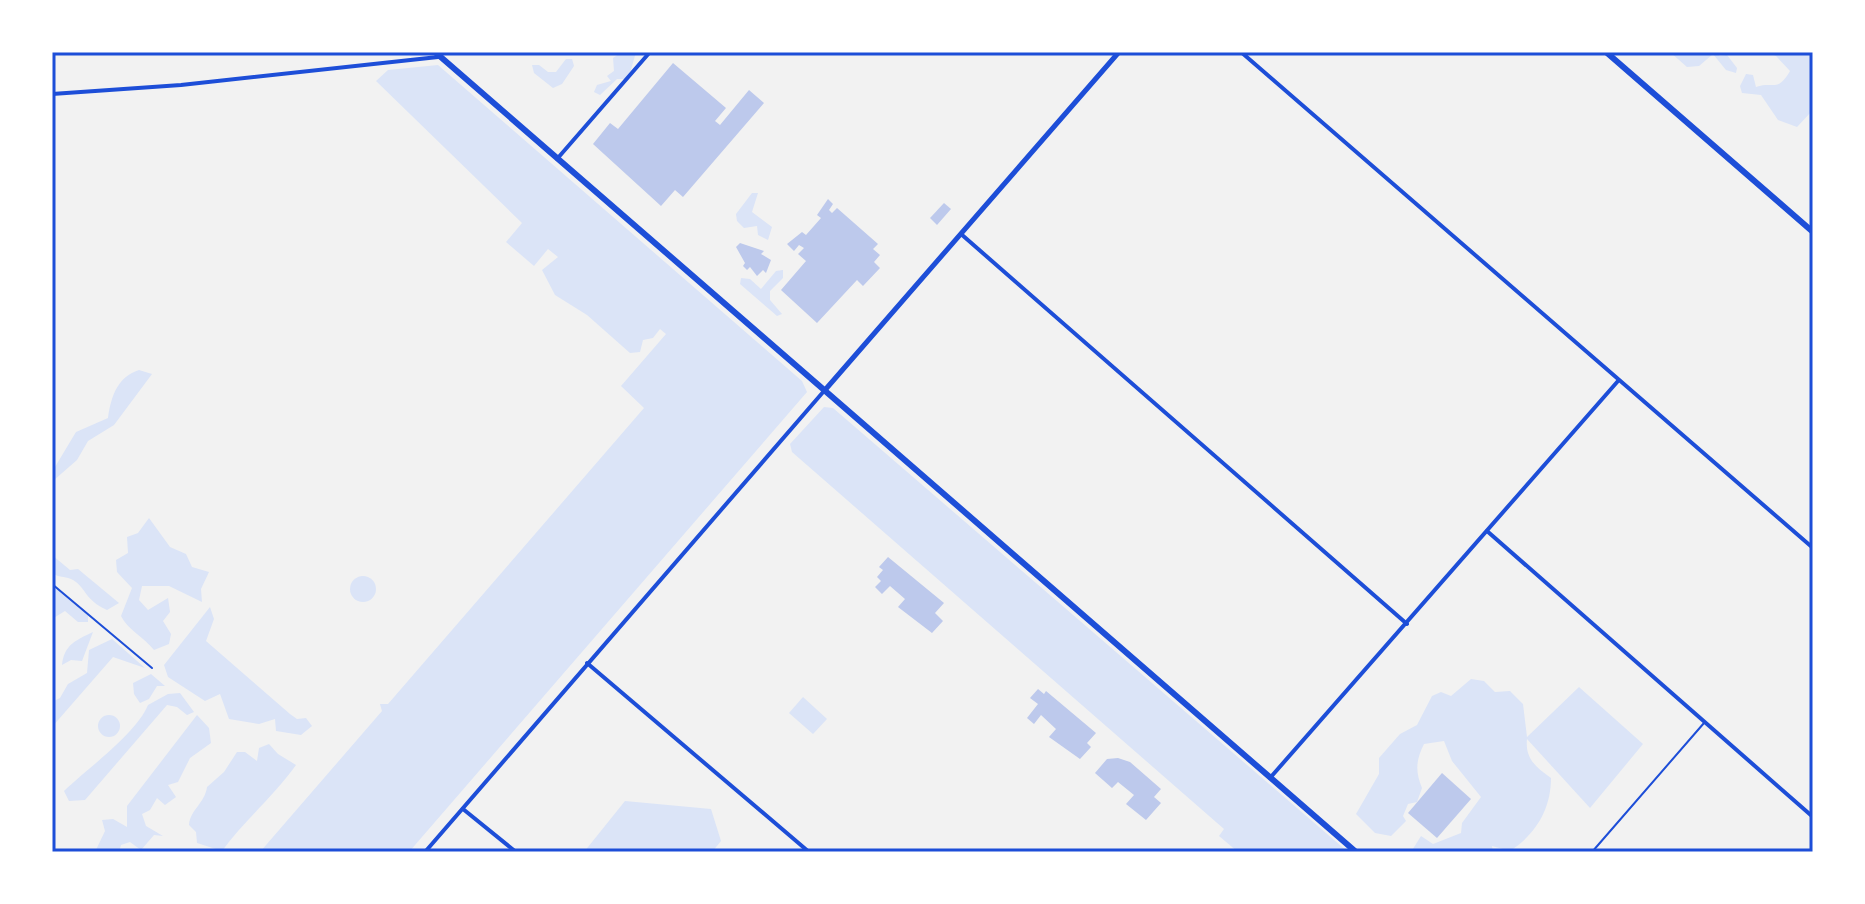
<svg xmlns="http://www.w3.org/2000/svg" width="1865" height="904" viewBox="0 0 1865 904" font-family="'Fira Sans Condensed',sans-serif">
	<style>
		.green { fill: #dbe4f7 }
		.building { fill: #bdc9ec }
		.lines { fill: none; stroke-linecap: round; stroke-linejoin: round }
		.service { stroke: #1d4ed8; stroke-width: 2 }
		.minor { stroke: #1d4ed8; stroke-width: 4 }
		.tertiary { stroke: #1d4ed8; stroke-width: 5 }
		.secondary { stroke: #1d4ed8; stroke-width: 6 }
		.neatline { fill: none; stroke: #1d4ed8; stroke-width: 3 }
	</style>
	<rect width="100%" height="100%" fill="#f2f2f2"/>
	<g class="green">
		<polygon points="622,52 636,52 630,73 624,79 617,79 600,95 594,92 597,85 611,81 607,76 614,71 613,58"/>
		<polygon points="1670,52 1715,52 1720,56 1727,55 1737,68 1736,73 1726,70 1713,54 1699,66 1687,67"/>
		<path d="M1765 52H1813V110L1797 127 1778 120 1761 95 1742 93 1740 86 1746 74 1753 75 1756 87C1774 81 1777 93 1790 71L1776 56Z"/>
		<polygon points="566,59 572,59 574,66 562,84 553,88 534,73 532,65 539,65 548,72 556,72"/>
		<polygon points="438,65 802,381 807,392 409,852 260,852 382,711 380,704 388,704 644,408 621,386 666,334 660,329 653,338 643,340 640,352 630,353 587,315 555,295 542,270 558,257 548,249 534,266 506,242 522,223 376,81 388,70"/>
		<polygon points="752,193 758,193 752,212 772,227 768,240 758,235 757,226 744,228 737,221 736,214"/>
		<polygon points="783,270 783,278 770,291 770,300 782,314 777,316 740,284 741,278 750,279 761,289 776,271"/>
		<path d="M139 370 152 374 114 425 88 441 77 460 54 480 52 492V472L76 432 108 418C111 397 117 377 139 370Z"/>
		<polygon points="824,407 833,408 1348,852 1238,852 1219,836 1224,829 792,452 790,444"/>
		<path d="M149 518 170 547 186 554 192 567 209 572 201 589 202 602 169 586H142L139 600 148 610 168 598 170 612 163 621 171 634 169 644 154 650C144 637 128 630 121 616L132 588 117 572 116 560 128 553 127 537 138 533Z"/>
		<path d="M52 555 70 570 78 569 119 603 107 610C84 600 85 585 71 579 63 576 60 578 52 573Z"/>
		<circle cx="363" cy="589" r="13"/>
		<polygon points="52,584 88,614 88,622 78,622 65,611 52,619"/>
		<polygon points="210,607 214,619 206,641 290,714 297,719 306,718 312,726 301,735 276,731 275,719 259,724 229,719 220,694 205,701 168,677 164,665"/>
		<path d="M93 632 82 661 71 660 62 665C64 645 76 640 93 632Z"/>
		<polygon points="112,639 145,668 113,657 52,727 52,702 60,698 68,684 87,673 89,650"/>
		<polygon points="151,674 165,686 157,686 149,699 140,703 134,694 133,683"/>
		<path d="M1471 679 1484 681 1495 692 1510 691 1523 704 1527 737 1579 687 1643 744 1590 808 1527 739C1525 759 1536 767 1551 778 1551 809 1536 834 1510 851L1492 846 1493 852H1411L1421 836 1433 844 1461 833 1462 823 1481 797 1452 761 1444 741 1424 744C1416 760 1415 771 1422 788L1417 802 1408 804 1403 816 1406 821 1391 836 1375 833 1356 814 1379 774V758L1400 734 1417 725 1432 696 1441 692 1451 696Z"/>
		<path d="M180 693 194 712 187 715 177 707 167 705 85 800 69 801 64 791C88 768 136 734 148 705L168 694Z"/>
		<polygon points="803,697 827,719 813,734 789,713"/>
		<circle cx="109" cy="726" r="11"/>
		<polygon points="197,715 209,728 211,743 190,758 178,782 168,785 176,797 165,805 157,798 150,810 142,814 146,826 163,836 154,835 141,850 130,842 121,845 119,852 95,852 105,831 102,820 113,819 127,827 127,806"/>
		<path d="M269 744 278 754 296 765C274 796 245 820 222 851L197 843 196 832 189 825C190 810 205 803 207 787L224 772 237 752H245L257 761 259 748Z"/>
		<polygon points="625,801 711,809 721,841 712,852 584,852"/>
	</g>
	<g class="building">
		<polygon points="673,63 726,108 715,121 720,125 749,90 764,103 683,197 675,190 661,206 593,144 610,123 618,129"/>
		<polygon points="828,199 833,204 829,210 832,213 837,208 878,244 873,249 880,255 874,262 880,268 863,286 857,280 817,323 781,290 806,261 798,254 804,248 799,245 794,251 787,244 802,232 806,235 821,218 817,215"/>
		<polygon points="944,203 951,209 937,225 930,218"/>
		<polygon points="740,243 764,251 761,254 771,260 766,273 763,270 757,276 750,267 747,270 743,266 745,263 736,247"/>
		<polygon points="888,557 944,603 935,613 943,621 932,633 898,607 905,599 890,586 882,594 875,587 881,581 877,577 883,570 879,567"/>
		<polygon points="1038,689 1044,694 1046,691 1096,733 1087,743 1091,747 1080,759 1049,737 1056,729 1041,715 1034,724 1027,718 1038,704 1030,698"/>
		<polygon points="1118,758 1130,762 1161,789 1154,797 1161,803 1146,820 1126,804 1134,795 1118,782 1112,788 1095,773 1107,759"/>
		<polygon points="1442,773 1471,799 1437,838 1408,813"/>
	</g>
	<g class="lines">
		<g class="service">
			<polyline points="52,584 152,668"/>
			<polyline points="1592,852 1704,723"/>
		</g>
		<g class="minor">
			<polyline points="1241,52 1813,548"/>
			<polyline points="52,94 181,85 438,57"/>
			<polyline points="557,159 650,52"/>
			<polyline points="961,234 1407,624"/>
			<polyline points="1487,531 1813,817"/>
			<polyline points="587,663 809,852"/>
			<polyline points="1270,778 1618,381"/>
			<polyline points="463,809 516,852"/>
			<polyline points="425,852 824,391"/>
		</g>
		<polyline class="tertiary" points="825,390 1119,52"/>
		<g class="secondary">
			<polyline points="435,52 1356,852"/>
			<polyline points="1606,52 1813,232"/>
		</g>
	</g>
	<rect width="1865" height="904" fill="none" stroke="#ffffff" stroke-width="108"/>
	<rect x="54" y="54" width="1757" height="796" class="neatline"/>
</svg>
